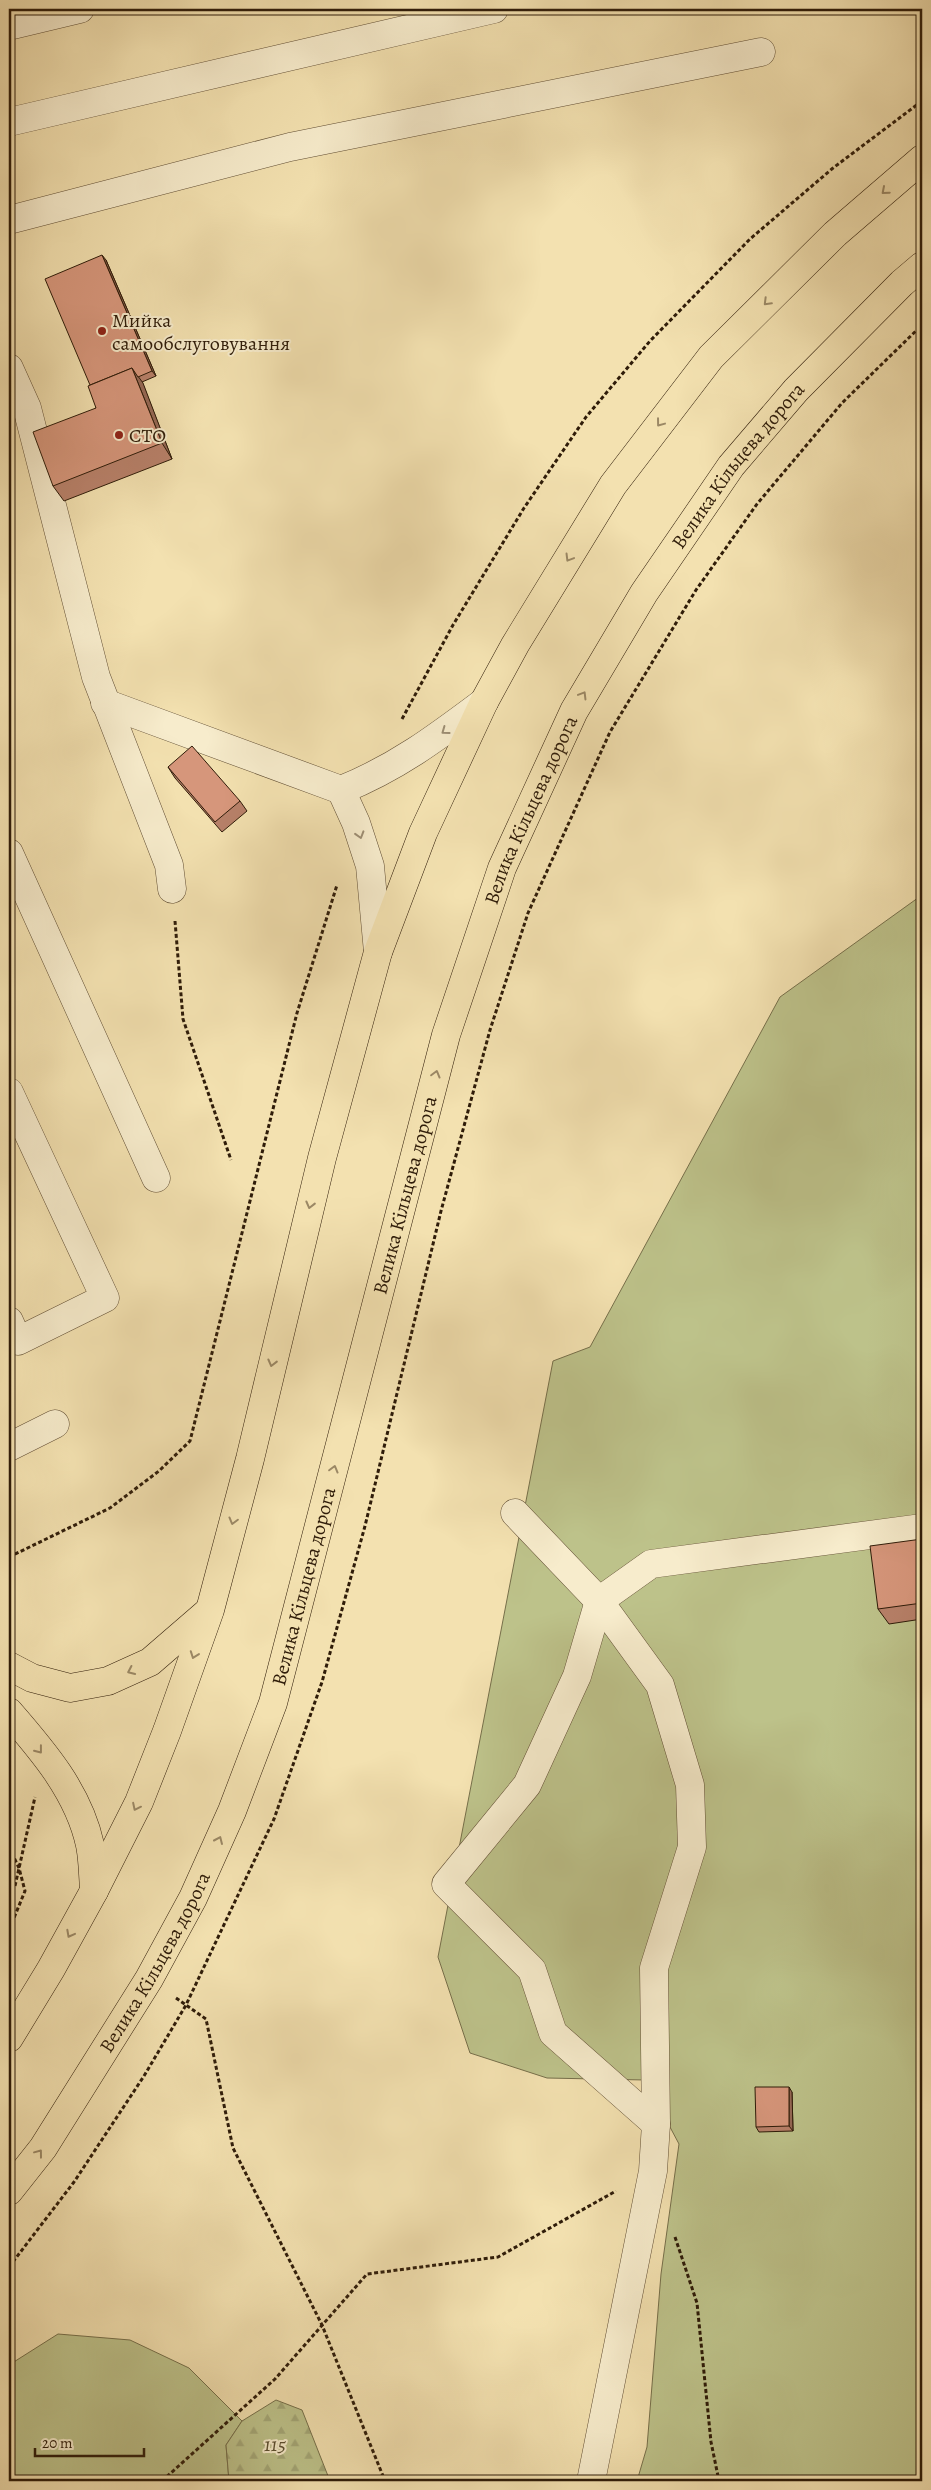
<svg xmlns="http://www.w3.org/2000/svg" width="931" height="2490" viewBox="0 0 931 2490" font-family="Alegreya,serif">
	<style>
		.green { fill: #bdc28a; stroke: #766f4a }
		.forest { fill: url(#forest-firs); stroke: #766f4a }
		.lines { fill: none; stroke-linecap: round; stroke-linejoin: round }
		.minor-casing { stroke: #604d33; stroke-width: 29 }
		.major-casing { stroke: #2f1c09; stroke-width: 29 }
		.path { stroke: #2f1c09; stroke-width: 3; stroke-dasharray: 4 2.5; stroke-linecap: butt }
		.minor { stroke: #f7eccc; stroke-width: 28 }
		.major { stroke: #f3e1b0; stroke-width: 28 }
		.wall { fill: #b8816a; stroke: #2f1c09 }
		.shaded-wall { fill: #966956; stroke: #2f1c09 }
		.building { fill: #d6967b; stroke: #2f1c09 }
		.oneway { stroke: #9b8865 }
		.oneway2 { stroke: #9d8e74 }
		.poi-dot { fill: #8f2418; stroke: #f7eccc; stroke-width: 2 }
		.labels { text-anchor: middle; dominant-baseline: central; stroke-width: 4; stroke-linejoin: round; paint-order: stroke }
		.poi-label { font-size: 20px; fill: #2f1c09; stroke: #f7eccc; text-anchor: start }
		.street-label { font-size: 20px; fill: #2f1c09; stroke: #f7eccc }
		.park-label { font-size: 20px; font-style: italic; fill: #5a4e30; stroke: #f7eccc }
	</style>
	<defs>
		<pattern id="forest-firs" width="22" height="20" patternUnits="userSpaceOnUse" patternTransform="scale(1.25)"><rect width="22" height="20" fill="#bdc28a"/><path d="M5 1l3.5 6h-7zM16 11l3.5 6h-7z" fill="#a3a676"/></pattern>
	</defs>
	<rect width="100%" height="100%" fill="#f3e1b0"/>
	<filter id="stains"><feTurbulence type="fractalNoise" baseFrequency=".004" numOctaves="4"/><feColorMatrix values="0 0 0 0 .2 0 0 0 0 .09 0 0 0 0 .02 0 0 0 .5 -.17"/></filter>
	<radialGradient id="worn" r=".72"><stop offset=".6" stop-color="#630" stop-opacity="0"/><stop offset="1" stop-color="#630" stop-opacity=".3"/></radialGradient>
	<g class="green">
		<polygon points="922,895 922,2481 637,2481 647,2447 661,2274 679,2144 645,2080 547,2078 470,2053 438,1957 553,1361 590,1347 780,997"/>
		<polygon points="58,2334 130,2340 189,2368 242,2421 226,2445 229,2481 9,2481 9,2365"/>
	</g>
	<polygon class="forest" points="276,2400 302,2410 330,2481 229,2481 226,2445 242,2421"/>
	<g class="lines">
		<defs>
			<g id="minor">
				<polyline points="9,26 80,9"/>
				<polyline points="9,122 494,9"/>
				<polyline points="9,220 290,147 761,52"/>
				<polyline points="9,368 27,408 96,677 169,865 172,889"/>
				<polyline points="105,703 341,790 356,823 370,866 378,952"/>
				<path d="M341 790C396 768 436 738 484 702"/>
				<polyline points="9,853 156,1178"/>
				<polyline points="9,1092 105,1298 18,1341 9,1321"/>
				<polyline points="9,1447 55,1424"/>
				<polyline points="515,1513 599,1601 660,1685 690,1785 692,1847 654,1968 656,2124 653,2171 591,2481"/>
				<polyline points="656,2124 553,2033 532,1970 446,1884 527,1785 577,1676 599,1601 651,1564 922,1528"/>
			</g>
			<g id="major">
				<polyline points="9,1666 32,1678 70,1688 108,1681 150,1662 209,1611"/>
				<path d="M9 1712C43 1751 79 1793 90 1845 93 1860 93 1876 94 1891"/>
				<polyline points="9,2038 51,1969 94,1891 139,1802 167,1731 210,1610 250,1459 322,1158 378,952 423,833 484,702 515,645 613,485 711,357 835,234 922,159"/>
				<path id="s1" d="M9 2191 43 2148 149 1979 193 1898 232 1811 273 1703 446 1035 502 868 574 711 644 593 731 466 796 390 902 283 922 266"/>
			</g>
		</defs>
		<use href="#minor" class="minor-casing"/>
		<use href="#major" class="major-casing"/>
		<g class="path">
			<polyline points="402,719 453,625 524,508 586,417 650,341 750,239 833,168 922,101"/>
			<polyline points="175,921 183,1019 231,1160"/>
			<polyline points="9,1557 110,1508 159,1471 190,1441 297,1013 337,885"/>
			<polyline points="9,1847 19,1868 25,1891 9,1930"/>
			<polyline points="15,1886 35,1797"/>
			<polyline points="176,1998 206,2019 233,2148 322,2325 385,2481"/>
			<polyline points="675,2237 697,2303 711,2442 719,2481"/>
			<polyline points="9,2267 74,2182 144,2076 186,2005 274,1819 322,1682 365,1526 441,1211 490,1030 528,913 610,732 696,590 757,504 842,403 922,325"/>
			<polyline points="162,2481 275,2379 367,2274 498,2257 616,2191"/>
		</g>
		<use href="#minor" class="minor"/>
		<use href="#major" class="major"/>
	</g>
	<g class="wall">
		<polygon points="106,260 156,376 142,382 172,459 64,501 53,486 96,408"/>
		<polygon points="168,767 240,801 247,811 222,832 175,778"/>
		<polygon points="922,1539 922,1619 889,1624 878,1609"/>
		<polygon points="792,2092 793,2131 759,2132 756,2127"/>
	</g>
	<g class="shaded-wall">
		<polygon points="102,255 106,260 156,376 152,371"/>
		<polygon points="132,368 143,383 172,459 162,443"/>
		<polygon points="789,2087 792,2092 793,2131 789,2126"/>
	</g>
	<g class="building">
		<polygon points="102,255 152,371 138,377 132,368 90,385 45,279"/>
		<polygon points="132,368 162,443 53,486 33,432 96,408 88,386"/>
		<polygon points="192,746 240,801 215,822 168,767"/>
		<polygon points="922,1539 922,1603 878,1609 870,1546"/>
		<polygon points="755,2087 789,2087 789,2126 756,2127"/>
	</g>
	<defs><path id="oneway-chevron" d="M-2-3.5L2.5 0L-2 3.5" fill="none" stroke-width="1.6" stroke-linecap="round" stroke-linejoin="round" transform="scale(1.25)"/></defs>
	<g class="oneway">
		<use href="#oneway-chevron" transform="translate(885 191) rotate(139)"/>
		<use href="#oneway-chevron" transform="translate(767 302) rotate(135)"/>
		<use href="#oneway-chevron" transform="translate(660 423) rotate(127)"/>
		<use href="#oneway-chevron" transform="translate(569 558) rotate(121)"/>
		<use href="#oneway-chevron" transform="translate(583 695) rotate(-59)"/>
		<use href="#oneway-chevron" transform="translate(436 1074) rotate(-75)"/>
		<use href="#oneway-chevron" transform="translate(310 1205) rotate(104)"/>
		<use href="#oneway-chevron" transform="translate(272 1363) rotate(104)"/>
		<use href="#oneway-chevron" transform="translate(334 1469) rotate(-75)"/>
		<use href="#oneway-chevron" transform="translate(233 1521) rotate(105)"/>
		<use href="#oneway-chevron" transform="translate(194 1655) rotate(110)"/>
		<use href="#oneway-chevron" transform="translate(131 1671) rotate(155)"/>
		<use href="#oneway-chevron" transform="translate(39 1750) rotate(52)"/>
		<use href="#oneway-chevron" transform="translate(136 1807) rotate(116)"/>
		<use href="#oneway-chevron" transform="translate(219 1840) rotate(-66)"/>
		<use href="#oneway-chevron" transform="translate(70 1934) rotate(118)"/>
		<use href="#oneway-chevron" transform="translate(39 2153) rotate(-53)"/>
	</g>
	<g class="oneway2">
		<use href="#oneway-chevron" transform="translate(445 731) rotate(144)"/>
		<use href="#oneway-chevron" transform="translate(360 835) rotate(73)"/>
	</g>
	<g class="poi-dot">
		<circle cx="102" cy="331" r="5"/>
		<circle cx="119" cy="435" r="5"/>
	</g>
	<g class="labels">
		<g class="poi-label">
			<text x="112" y="320">Мийка<tspan x="112" dy="23">самообслуговування</tspan></text>
			<text x="129" y="435">СТО</text>
		</g>
		<g class="street-label">
			<text stroke="none"><textPath href="#s1" startOffset="1892">Велика Кільцева дорога</textPath></text>
			<text stroke="none"><textPath href="#s1" startOffset="1488">Велика Кільцева дорога</textPath></text>
			<text stroke="none"><textPath href="#s1" startOffset="1082">Велика Кільцева дорога</textPath></text>
			<text stroke="none"><textPath href="#s1" startOffset="678">Велика Кільцева дорога</textPath></text>
			<text stroke="none"><textPath href="#s1" startOffset="272">Велика Кільцева дорога</textPath></text>
		</g>
		<g class="park-label">
			<text x="275" y="2444">115</text>
		</g>
	</g>
	<rect width="931" height="2490" fill="none" stroke="#f3e1b0" stroke-width="30"/>
	<rect x="10" y="10" width="911" height="2470" fill="none" stroke="#2f1c09" stroke-width="2.5"/>
	<rect x="15" y="15" width="901" height="2460" fill="none" stroke="#2f1c09"/>
	<path d="M35 2448v8h109v-8" fill="none" stroke="#2f1c09" stroke-width="2.5"/>
	<text x="42" y="2448" font-size="15" fill="#2f1c09" stroke="#f7eccc" stroke-width="4" paint-order="stroke">20 m</text>
	<rect width="100%" height="100%" filter="url(#stains)"/>
	<rect width="100%" height="100%" fill="url(#worn)"/>
</svg>
